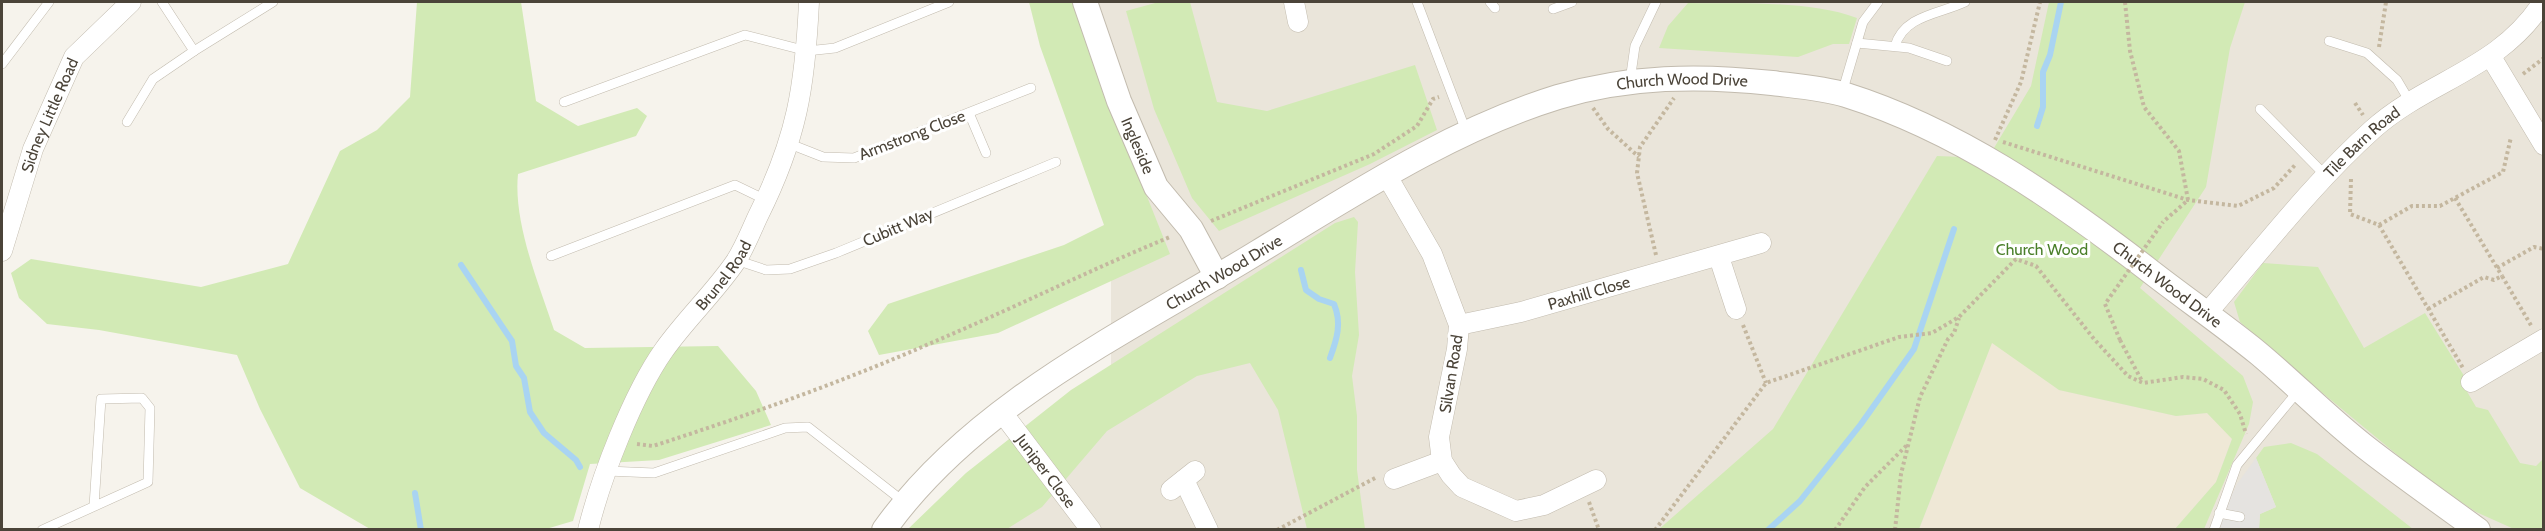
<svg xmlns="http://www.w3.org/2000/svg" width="2545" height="531" viewBox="0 0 2545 531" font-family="Cabin,sans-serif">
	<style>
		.residential { fill: #eae5da }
		.education { fill: #efe8d6 }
		.green { fill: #d2eab5 }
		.parking { fill: #e5e3e0 }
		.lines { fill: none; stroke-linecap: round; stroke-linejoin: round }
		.stream { stroke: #a9d4f2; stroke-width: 6 }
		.service-casing { stroke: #c2bbae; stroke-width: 10 }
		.minor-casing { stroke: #c2bbae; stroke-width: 21 }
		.tertiary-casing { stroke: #c2bbae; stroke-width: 26 }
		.path { stroke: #c4b79f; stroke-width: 4; stroke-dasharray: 3 3; stroke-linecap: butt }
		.service { stroke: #fff; stroke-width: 9 }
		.minor { stroke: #fff; stroke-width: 20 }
		.tertiary { stroke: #fff; stroke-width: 24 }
		.path-bridge { stroke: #c4b79f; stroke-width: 4; stroke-dasharray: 3 3; stroke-linecap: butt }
		.labels { text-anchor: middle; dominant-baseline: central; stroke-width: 6; stroke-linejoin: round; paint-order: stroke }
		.street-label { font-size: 16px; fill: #4b4439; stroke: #fff }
		.park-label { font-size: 16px; fill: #4a7f2a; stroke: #fff }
	</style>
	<rect width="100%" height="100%" fill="#f6f3ec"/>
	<polygon class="residential" points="1082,2 2543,2 2543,529 987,530 1111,409 1111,142"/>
	<polygon class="education" points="1992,342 2059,390 2176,416 2207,413 2232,438 2216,482 2175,529 1919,530"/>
	<g class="green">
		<path d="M417 2H521L536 101 578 126 637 108 647 116 636 136 518 174C513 223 539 284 554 330L585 348 718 346 756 391 771 425 659 460 590 464 573 521 546 529H370L300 488 260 409 237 355 99 330 47 324 19 298 11 273 31 259 201 287 288 264 340 151 377 130 410 97Z"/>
		<polygon points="1029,2 1078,2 1102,84 1170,254 998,333 879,355 868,331 888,304 1064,245 1104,225 1040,46"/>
		<polygon points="1159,2 1190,2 1217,102 1267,111 1415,65 1437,130 1370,164 1219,231 1192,198 1154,109 1126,11"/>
		<polygon points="2049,2 2245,2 2230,48 2206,187 2140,288 2243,376 2253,402 2249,424 2204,529 2175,529 2216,482 2232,439 2207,413 2176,416 2059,390 1992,343 1919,529 1658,530 1773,429 1937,156 1988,158 2031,86"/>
		<path d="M1688 3C1741 4 1808 0 1857 18L1849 44H1833L1798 57 1659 48 1668 26Z"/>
		<polygon points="1354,217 1358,222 1355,272 1359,335 1352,376 1357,416 1357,470 1365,529 1307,529 1278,410 1250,363 1197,376 1107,431 1042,507 1007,529 907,530 966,473 1071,390 1335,223"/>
		<polygon points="2263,263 2318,267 2364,348 2425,313 2466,379 2465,388 2476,407 2488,410 2520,463 2536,466 2543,459 2543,529 2514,529 2476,512 2424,477 2302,376 2240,322 2234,302"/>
		<polygon points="2291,443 2317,454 2413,529 2259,529 2260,514 2276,507 2256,458 2264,447"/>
	</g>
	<polygon class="parking" points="2256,458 2276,507 2260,514 2259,529 2220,530 2223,513 2237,484"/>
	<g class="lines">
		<g class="stream">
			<polyline points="2037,126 2043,107 2043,72 2050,55 2061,2"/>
			<polyline points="461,265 512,341 516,366 524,378 530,412 544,433 576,460 580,467"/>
			<path d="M1301 270 1306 290 1319 299 1334 304C1342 323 1337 339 1330 358"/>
			<polyline points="415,493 421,530"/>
			<polyline points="1768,530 1800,501 1861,424 1914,349 1954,229"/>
		</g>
		<defs>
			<g id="service">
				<polyline points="162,2 194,51 273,2"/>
				<polyline points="1417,2 1466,131"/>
				<polyline points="1490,2 1495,8"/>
				<polyline points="1553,9 1572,2"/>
				<polyline points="2329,41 2367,53 2397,80 2410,102"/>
				<polyline points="1857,43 1909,48 1947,61"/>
				<path d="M1895 46C1904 15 1940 14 1965 2"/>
				<polyline points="2,64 49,2"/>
				<polyline points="1630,81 1635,46 1656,2"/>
				<polyline points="1842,93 1863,22 1878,2"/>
				<polyline points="564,102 745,35 807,51 835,48 949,2"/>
				<polyline points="2260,109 2326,176"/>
				<polyline points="969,113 986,153"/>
				<polyline points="127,122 153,79 194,51"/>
				<polyline points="790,144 823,157 854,158 1031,88"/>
				<polyline points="551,256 735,185 766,200"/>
				<polyline points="736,260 766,270 790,269 836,253 1056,162"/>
				<polyline points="607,471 654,473 785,428 808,427 904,502"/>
				<polyline points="2219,513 2240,517"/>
				<polyline points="42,530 148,482 150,408 142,398 101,399 94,506"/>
				<polyline points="2214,530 2237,465 2299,390"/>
			</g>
			<g id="minor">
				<polyline points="1294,2 1298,22"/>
				<polyline points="2491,57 2544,145"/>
				<polyline points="1387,176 1432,254 1459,325 1457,349 1439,437 1442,461 1451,475 1462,487 1516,511 1544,505 1596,480"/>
				<path id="s1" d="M2 251 33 149 74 57 131 2"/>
				<polyline points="1719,257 1736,309"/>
				<path id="s2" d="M2207 313C2261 251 2311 185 2372 130 2429 79 2498 71 2543 2"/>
				<path id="s3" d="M1459 325 1521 312 1761 243"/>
				<polyline points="2471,382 2544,339"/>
				<path id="s4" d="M1001 411 1091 530"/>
				<polyline points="1394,479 1442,461"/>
				<polyline points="1184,480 1208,530"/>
				<polyline points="1171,490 1195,471"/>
				<path id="s5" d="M588 530C601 477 633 394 664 350 686 319 715 292 736 261 745 247 751 231 758 216 797 138 805 87 809 2"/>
			</g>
			<g id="tertiary">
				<path id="s6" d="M1085 2 1119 101 1156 187 1191 229 1217 277"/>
				<path id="s7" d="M884 530C974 403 1129 331 1258 252 1354 194 1451 130 1558 97 1629 76 1700 75 1772 83 1796 86 1823 88 1846 95 1957 130 2055 198 2146 268 2183 297 2221 323 2258 353 2294 383 2327 417 2364 446 2401 475 2440 502 2478 530"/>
			</g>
		</defs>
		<use href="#service" class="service-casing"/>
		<use href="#minor" class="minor-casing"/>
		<use href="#tertiary" class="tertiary-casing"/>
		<g class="path">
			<polyline points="2125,2 2130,51 2144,107 2179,151 2188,200 2163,222"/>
			<polyline points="2379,47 2386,2"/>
			<polyline points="2523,74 2544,58"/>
			<polyline points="2355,103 2363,115"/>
			<polyline points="1593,108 1608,129 1639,157"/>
			<polyline points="1995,140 2021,82 2040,2"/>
			<polyline points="2003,142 2188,200 2238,206 2274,188 2296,164"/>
			<polyline points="2351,179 2350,214 2379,225 2463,368"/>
			<polyline points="2455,198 2502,276"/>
			<polyline points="1211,221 1374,154 1417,126 1433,99 1439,97"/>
			<polyline points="2379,225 2412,206 2440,206 2503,172 2511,137"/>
			<polyline points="1656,255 1637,173 1640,147 1674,98"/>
			<polyline points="2497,268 2534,247 2544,249"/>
			<polyline points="2428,309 2484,277 2494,280 2502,276 2532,327"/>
			<polyline points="1743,325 1766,383"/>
			<polyline points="2120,340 2142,381"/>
			<path d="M637 444 653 446C749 415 845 381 938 340 1016 307 1092 269 1170 237"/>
			<polyline points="1589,502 1599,530"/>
			<polyline points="1277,530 1377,477"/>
			<polyline points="1655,530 1766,383 1899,337 1932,333 1959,317 2016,259 2036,266 2094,339 2128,376 2143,383 2183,377 2203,379 2224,390 2240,414 2246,434"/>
			<polyline points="1835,530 1865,487 1908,444"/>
			<polyline points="1895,530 1901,474 1920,397 1948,339 1954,333 1959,318"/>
		</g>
		<use href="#service" class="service"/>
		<use href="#minor" class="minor"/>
		<use href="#tertiary" class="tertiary"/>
		<polyline class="path-bridge" points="2120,340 2105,304 2163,222"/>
	</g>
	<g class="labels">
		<g class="street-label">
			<text stroke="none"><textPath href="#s7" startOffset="934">Church Wood Drive</textPath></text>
			<text stroke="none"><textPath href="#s1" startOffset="144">Sidney Little Road</textPath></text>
			<text transform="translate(912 135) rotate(-21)">Armstrong Close</text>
			<text stroke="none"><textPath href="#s2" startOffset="231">Tile Barn Road</textPath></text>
			<text stroke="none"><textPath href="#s6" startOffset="153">Ingleside</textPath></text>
			<text transform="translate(898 227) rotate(-23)">Cubitt Way</text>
			<text stroke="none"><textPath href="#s7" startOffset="430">Church Wood Drive</textPath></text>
			<text stroke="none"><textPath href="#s5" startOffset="292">Brunel Road</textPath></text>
			<text stroke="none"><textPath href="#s7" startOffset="1474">Church Wood Drive</textPath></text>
			<text stroke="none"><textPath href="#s3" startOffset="134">Paxhill Close</textPath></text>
			<text transform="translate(1451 374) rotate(-81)">Silvan Road</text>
			<text stroke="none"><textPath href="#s4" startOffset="75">Juniper Close</textPath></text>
		</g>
		<g class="park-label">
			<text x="2042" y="249">Church Wood</text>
		</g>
	</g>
	<rect width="2545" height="531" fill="none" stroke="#4b4439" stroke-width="6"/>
</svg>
